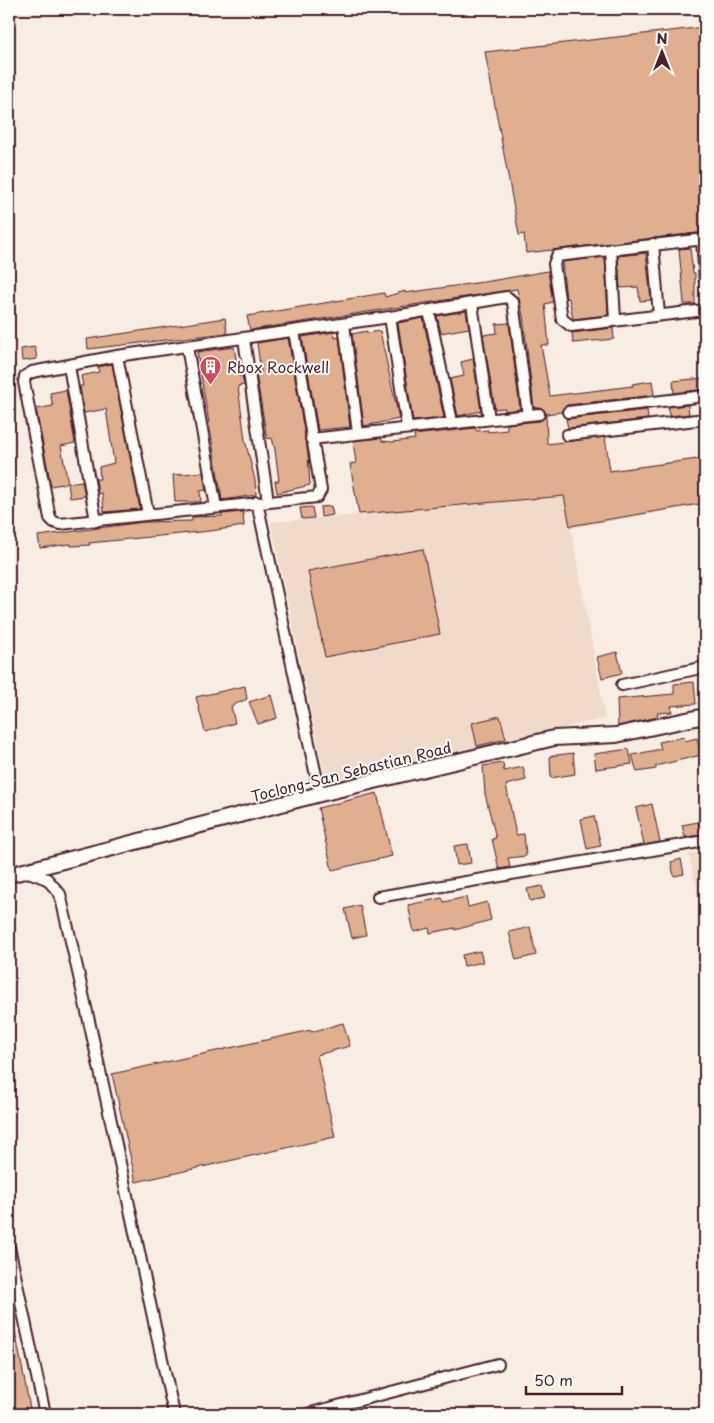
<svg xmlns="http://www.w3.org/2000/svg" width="714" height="1423" viewBox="0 0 714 1423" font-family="'Playpen Sans',sans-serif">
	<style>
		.built { fill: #f0dac9 }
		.building { fill: #dfaf90; stroke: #4a1f2b }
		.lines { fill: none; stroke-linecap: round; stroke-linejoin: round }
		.street-casing { stroke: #4a1f2b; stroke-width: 14 }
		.secondary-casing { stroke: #4a1f2b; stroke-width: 18 }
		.street { stroke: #fdfcf7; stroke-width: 10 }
		.secondary { stroke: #fdfcf7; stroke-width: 14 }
		.labels { text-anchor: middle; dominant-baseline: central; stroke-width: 4; stroke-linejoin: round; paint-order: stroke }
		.poi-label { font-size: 15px; fill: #4a1f2b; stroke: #fdfcf7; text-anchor: start }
		.street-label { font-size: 15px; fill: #4a1f2b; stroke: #fdfcf7 }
	</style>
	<rect width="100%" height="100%" fill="#f7ede2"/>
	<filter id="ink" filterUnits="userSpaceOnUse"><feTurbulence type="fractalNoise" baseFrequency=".02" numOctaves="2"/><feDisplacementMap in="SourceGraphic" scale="10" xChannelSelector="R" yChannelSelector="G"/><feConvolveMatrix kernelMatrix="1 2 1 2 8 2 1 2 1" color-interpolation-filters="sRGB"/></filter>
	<g filter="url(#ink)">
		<g class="built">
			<polygon points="555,442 561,476 705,457 705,504 571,528 605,718 326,782 271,522 358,515 349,462"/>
			<polygon points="705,851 705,904 700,905 689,854"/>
		</g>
		<g class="building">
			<polygon points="705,27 705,232 526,253 524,234 519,235 485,52"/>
			<polygon points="690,248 693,273 695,273 695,304 684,304 679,249"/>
			<polygon points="646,253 651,300 640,301 638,287 620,288 618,256"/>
			<polygon points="605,257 608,315 573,319 569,298 566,299 562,262"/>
			<polygon points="548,271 553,302 545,304 549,345 541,345 550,396 633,386 632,384 652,381 654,395 567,405 561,412 546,414 542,408 534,408 523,316 517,289 250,330 247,316 384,293 385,297 405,291 405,293 490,281"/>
			<polygon points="466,311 469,328 441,333 437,316"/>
			<polygon points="225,318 227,333 88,349 87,339"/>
			<polygon points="423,318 444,418 413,421 398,323"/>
			<polygon points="509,323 520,409 505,411 505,408 495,409 483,335 497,333 496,324"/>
			<polygon points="613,328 614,339 573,343 572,333"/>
			<polygon points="367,331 367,333 380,331 399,419 364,426 352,334"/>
			<polygon points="334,332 335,338 339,337 350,427 318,430 302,337"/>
			<polygon points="288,338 308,454 310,485 277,493 275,481 279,481 275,450 272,438 267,439 256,374 261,373 257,343"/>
			<polygon points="35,347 37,359 22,361 21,349"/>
			<polygon points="234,347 239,376 242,376 244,385 238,386 245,440 255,480 256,495 222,500 197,352"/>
			<polygon points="473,359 481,411 458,416 450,379 464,376 461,362"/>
			<polygon points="112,364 140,509 104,512 102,493 98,494 96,479 100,479 99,467 114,463 106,409 84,413 80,386 83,386 81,376 99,372 98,367"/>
			<polygon points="705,378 705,389 674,393 673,381"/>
			<polygon points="66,390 75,443 61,446 68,483 51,486 36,409 53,406 50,393"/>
			<polygon points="688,405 689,414 669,416 668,407"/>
			<polygon points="647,410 648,419 568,428 566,419"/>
			<polygon points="546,414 547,444 605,437 610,471 705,458 705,503 570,526 564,496 359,514 350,464 356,463 353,441 381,438 382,441 393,442 415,439 414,435 475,428 477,431 488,430 488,432 507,430 507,424 540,421"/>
			<polygon points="203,472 206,490 200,491 201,502 175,502 173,475"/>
			<polygon points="82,481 85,496 70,498 68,483"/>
			<polygon points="331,506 333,515 321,517 320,507"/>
			<polygon points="312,507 314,518 302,519 300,508"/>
			<polygon points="243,512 244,526 210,531 89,543 90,545 71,546 71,544 40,548 38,536 144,522 192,521 192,517 222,516 222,514"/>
			<polygon points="423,549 440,634 325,657 308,571"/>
			<polygon points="617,652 622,673 602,678 597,657"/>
			<polygon points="694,682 696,704 671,706 672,712 657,713 658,717 618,726 617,699 674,694 674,684"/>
			<polygon points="245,686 247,699 231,706 235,723 205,732 196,697"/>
			<polygon points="271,695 277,718 258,724 249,702"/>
			<polygon points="500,716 506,739 477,746 472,723"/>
			<polygon points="684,737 685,741 697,738 701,755 656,766 656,769 637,772 632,755 661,749 659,742"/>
			<polygon points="629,749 632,764 596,769 594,754"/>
			<polygon points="573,753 575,774 551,778 550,756"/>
			<polygon points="503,763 504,771 523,767 526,780 506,785 516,835 524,834 526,856 508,858 510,867 499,869 492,839 496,838 485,794 483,766"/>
			<polygon points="377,793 392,856 332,870 318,808"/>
			<polygon points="652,804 660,842 644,845 636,808"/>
			<polygon points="594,816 601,846 587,849 581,819"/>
			<polygon points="698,822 701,835 685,837 682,825"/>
			<polygon points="468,844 471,863 457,865 454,846"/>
			<polygon points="681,859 684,874 674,876 671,862"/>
			<polygon points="542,886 545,898 530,901 527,889"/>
			<polygon points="466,897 468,907 487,902 491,920 455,930 455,928 430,933 429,928 414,932 408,905 442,898 444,902"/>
			<polygon points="360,905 366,935 352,938 345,909"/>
			<polygon points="530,927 536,955 516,960 509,932"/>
			<polygon points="480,951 483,962 464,966 462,955"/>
			<polygon points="343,1023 350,1046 317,1055 335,1137 136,1182 112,1074 311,1030 311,1032"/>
			<polygon points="9,1325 14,1325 31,1414 16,1414 9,1377"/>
		</g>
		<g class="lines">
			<defs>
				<g id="street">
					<polyline points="702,239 705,281"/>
					<polyline points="705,239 557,256 554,264 562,319 571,326 705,310"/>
					<polyline points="653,244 659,315"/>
					<polyline points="611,249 615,320"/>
					<polyline points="472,304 489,419"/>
					<polyline points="429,311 452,422"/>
					<polyline points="390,317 407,427"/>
					<polyline points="344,324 358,433"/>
					<polyline points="294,331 321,490 317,497 60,524 54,522 50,518 24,382 25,376 32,372 117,356 390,317 507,297 513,302 528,415"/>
					<polyline points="244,339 268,501"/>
					<polyline points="187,347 216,507"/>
					<polyline points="117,356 148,514"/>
					<polyline points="69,366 96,521"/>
					<polyline points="568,412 705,396"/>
					<polyline points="567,435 705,419"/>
					<polyline points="311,439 539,414"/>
					<polyline points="257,502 320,794"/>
					<polyline points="622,685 705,667"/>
					<path d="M26 871 47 879 60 894C101 1067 136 1241 174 1414"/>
					<polyline points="378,897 705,841"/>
					<polyline points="9,1247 45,1414"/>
					<polyline points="307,1414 498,1364"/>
				</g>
				<polyline id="secondary" points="9,875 320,794 554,738 616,735 705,716"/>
			</defs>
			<use href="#street" class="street-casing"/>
			<use href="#secondary" class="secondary-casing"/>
			<use href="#street" class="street"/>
			<use href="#secondary" class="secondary"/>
		</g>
	</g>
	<defs>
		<symbol id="building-pin" viewBox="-11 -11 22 30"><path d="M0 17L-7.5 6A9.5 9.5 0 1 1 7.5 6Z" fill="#d1495b" stroke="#fdfcf7"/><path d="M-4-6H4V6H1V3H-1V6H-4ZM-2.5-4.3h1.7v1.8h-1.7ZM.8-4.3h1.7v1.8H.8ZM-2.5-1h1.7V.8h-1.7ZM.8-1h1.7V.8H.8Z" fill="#fff"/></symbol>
	</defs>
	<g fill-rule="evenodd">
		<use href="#building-pin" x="198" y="354" width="25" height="34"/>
	</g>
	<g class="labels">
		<g class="poi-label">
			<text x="227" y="366">Rbox Rockwell</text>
		</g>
		<g class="street-label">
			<text transform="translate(351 771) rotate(-14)">Toclong-San Sebastian Road</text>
		</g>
	</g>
	<rect width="714" height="1423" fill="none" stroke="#fdfcf7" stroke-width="30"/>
	<rect x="15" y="15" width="684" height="1393" fill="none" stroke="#4a1f2b" stroke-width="2" filter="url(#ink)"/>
	<g transform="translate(662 52)" stroke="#fdfcf7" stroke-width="4" paint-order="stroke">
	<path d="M0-4L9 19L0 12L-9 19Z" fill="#4a1f2b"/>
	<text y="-8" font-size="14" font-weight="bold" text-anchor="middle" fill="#4a1f2b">N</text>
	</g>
	<path d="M526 1386v8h96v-8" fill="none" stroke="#4a1f2b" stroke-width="2.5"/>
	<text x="534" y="1386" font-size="15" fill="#4a1f2b" stroke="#fdfcf7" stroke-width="4" paint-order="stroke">50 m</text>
</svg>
